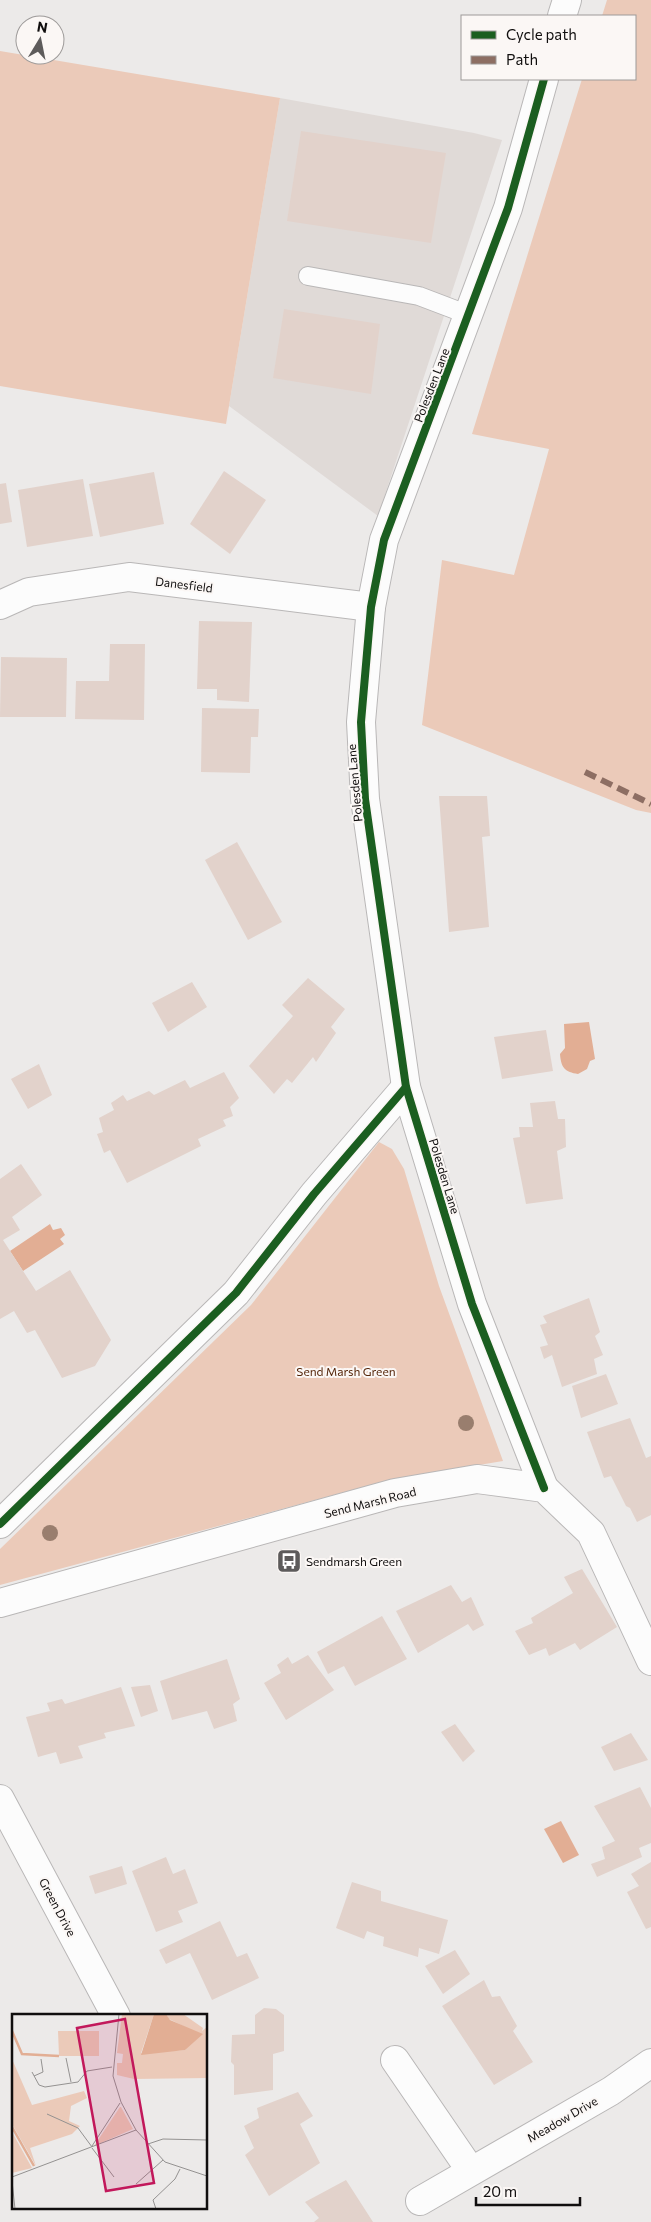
<svg xmlns="http://www.w3.org/2000/svg" width="651" height="2222" viewBox="0 0 651 2222" font-family="Commissioner,sans-serif">
	<style>
		.built { fill: #e0dad7 }
		.green { fill: #ebcab9 }
		.water { fill: #e2ae94 }
		.building { fill: #e2d2cb }
		.lines { fill: none; stroke-linecap: round; stroke-linejoin: round }
		.lane-casing { stroke: #b9b7b7; stroke-width: 20 }
		.street-casing { stroke: #b9b7b7; stroke-width: 30 }
		.secondary-casing { stroke: #b9b7b7; stroke-width: 30 }
		.lane { stroke: #fcfcfc; stroke-width: 18 }
		.street { stroke: #fcfcfc; stroke-width: 28 }
		.secondary { stroke: #fcfcfc; stroke-width: 28 }
		.quiet { stroke: #8d6e63; stroke-width: 6; stroke-dasharray: 12 6; stroke-linecap: butt }
		.cycleway-casing { stroke: #fbf7f5; stroke-width: 11 }
		.cycleway { stroke: #1b5e20; stroke-width: 8 }
		.tree { fill: #997e6e }
		.labels { text-anchor: middle; dominant-baseline: central; stroke-width: 4; stroke-linejoin: round; paint-order: stroke }
		.street-label { font-size: 12px; fill: #100e0e; stroke: #fbf7f5 }
		.park-label { font-size: 12px; fill: #55260a; stroke: #fbf7f5 }
		.poi-label { font-size: 12px; fill: #100e0e; stroke: #fbf7f5; text-anchor: start }
		.inset-river { fill: none; stroke: #e2ae94; stroke-width: 2.5 }
		.inset-road { fill: none; stroke: #949291; stroke-width: 1 }
		.view { fill: #c2185b; fill-opacity: 0.15; stroke: #c2185b; stroke-width: 2.5 }
		.inset-edge { fill: none; stroke: #100e0e; stroke-width: 2.5 }
	</style>
	<rect width="100%" height="100%" fill="#eceae9"/>
	<polygon class="built" points="280,98 474,133 502,140 378,516 229,406"/>
	<g class="green">
		<polygon points="607,0 651,0 651,813 636,810 422,725 442,560 514,575 549,449 472,434 582,79 635,79 635,16 602,16"/>
		<polygon points="0,51 280,98 226,424 0,386"/>
		<polygon points="379,1142 392,1149 404,1169 439,1286 503,1461 389,1480 0,1585 0,1549 251,1305"/>
	</g>
	<g class="water">
		<path d="M589 1022 595 1059 590 1061 587 1069 578 1074C565 1072 561 1068 560 1054L565 1048 564 1024Z"/>
		<polygon points="50,1224 53,1230 61,1228 65,1235 60,1239 64,1244 23,1271 10,1251"/>
		<polygon points="561,1821 579,1855 563,1863 544,1829"/>
	</g>
	<g class="building">
		<polygon points="301,131 446,153 431,243 287,221"/>
		<polygon points="284,309 380,324 371,394 273,378"/>
		<polygon points="224,471 266,500 230,554 190,524"/>
		<polygon points="154,472 164,524 100,537 89,484"/>
		<polygon points="83,479 93,536 27,547 18,490"/>
		<polygon points="6,483 12,522 0,524 0,484"/>
		<polygon points="199,621 252,622 249,702 217,700 217,689 197,689"/>
		<polygon points="110,644 145,644 144,720 75,719 76,681 109,681"/>
		<polygon points="1,657 67,658 66,717 0,717"/>
		<polygon points="202,708 259,709 258,737 251,737 250,773 201,772"/>
		<polygon points="439,796 487,796 490,836 482,837 489,927 449,932"/>
		<polygon points="237,842 282,922 248,940 205,860"/>
		<polygon points="308,978 345,1009 331,1027 336,1033 316,1062 313,1057 292,1083 287,1079 274,1094 249,1066 293,1016 282,1005"/>
		<polygon points="192,982 207,1007 168,1032 152,1003"/>
		<polygon points="546,1030 553,1071 502,1079 494,1037"/>
		<polygon points="39,1064 52,1095 28,1109 11,1079"/>
		<polygon points="224,1072 239,1098 230,1107 233,1116 223,1120 226,1126 198,1139 201,1146 127,1183 110,1150 104,1153 97,1134 103,1132 99,1118 114,1110 111,1103 123,1095 127,1101 149,1091 154,1095 185,1080 190,1088"/>
		<polygon points="555,1101 558,1119 565,1119 566,1147 557,1151 563,1199 526,1204 513,1138 520,1137 519,1127 533,1127 530,1103"/>
		<polygon points="21,1164 42,1195 12,1217 20,1230 3,1240 36,1291 70,1270 111,1340 95,1366 62,1378 35,1330 27,1333 14,1311 0,1319 0,1179"/>
		<polygon points="589,1298 600,1332 595,1336 603,1355 594,1359 597,1374 562,1387 552,1355 544,1359 540,1347 548,1345 540,1325 547,1323 543,1316"/>
		<polygon points="606,1374 618,1404 581,1418 572,1386"/>
		<polygon points="630,1418 646,1458 651,1456 651,1515 637,1522 630,1508 626,1506 611,1476 604,1478 587,1432"/>
		<polygon points="582,1569 617,1627 580,1650 575,1643 549,1656 546,1648 529,1655 515,1631 533,1623 531,1618 573,1593 564,1577"/>
		<polygon points="451,1585 462,1602 471,1597 484,1625 473,1631 468,1624 418,1653 396,1611"/>
		<polygon points="382,1616 407,1659 355,1686 344,1666 328,1674 317,1652"/>
		<polygon points="308,1655 334,1690 286,1720 264,1683 281,1673 277,1665 288,1657 292,1664"/>
		<polygon points="227,1659 240,1699 233,1704 237,1721 214,1729 207,1711 172,1720 160,1681"/>
		<polygon points="150,1685 158,1711 141,1717 131,1687"/>
		<polygon points="121,1687 135,1726 104,1733 106,1738 78,1746 83,1758 60,1764 56,1752 38,1757 26,1717 50,1711 47,1703 62,1699 65,1704"/>
		<polygon points="455,1724 475,1751 463,1762 441,1732"/>
		<polygon points="631,1733 648,1760 614,1771 601,1747"/>
		<polygon points="640,1787 651,1808 651,1843 639,1848 642,1857 597,1877 591,1864 605,1859 602,1847 615,1841 594,1806"/>
		<polygon points="166,1857 173,1874 185,1869 198,1903 178,1911 183,1922 156,1932 132,1871"/>
		<polygon points="651,1862 651,1927 646,1929 627,1892 639,1886 631,1874"/>
		<polygon points="122,1866 127,1884 95,1894 89,1876"/>
		<polygon points="352,1882 381,1891 381,1901 448,1920 439,1954 419,1948 418,1957 383,1946 384,1937 367,1931 364,1939 336,1928"/>
		<polygon points="220,1921 237,1957 247,1953 259,1978 212,2000 190,1953 166,1964 159,1950"/>
		<polygon points="455,1950 470,1974 443,1994 425,1966"/>
		<polygon points="484,1980 492,1997 500,1996 517,2026 513,2031 533,2062 494,2085 442,2006"/>
		<polygon points="264,2008 276,2009 284,2015 284,2051 273,2054 273,2090 234,2095 234,2065 231,2062 232,2035 255,2034 255,2015"/>
		<polygon points="298,2092 313,2116 300,2124 320,2163 269,2196 245,2155 254,2148 244,2126 259,2118 257,2108"/>
		<polygon points="346,2180 373,2222 314,2222 319,2218 305,2202"/>
	</g>
	<g class="lines">
		<defs>
			<polyline id="lane" points="308,276 419,296 469,315"/>
			<g id="street">
				<polyline points="0,605 29,592 129,577 371,607"/>
				<polyline points="0,1524 236,1293 314,1194 406,1087"/>
				<polyline points="0,1799 116,2016"/>
				<polyline points="395,2060 471,2171"/>
				<polyline points="420,2201 611,2091 651,2063"/>
			</g>
			<g id="secondary">
				<polyline points="562,16 567,0"/>
				<polyline points="544,1488 472,1304 406,1087 365,799 361,722 371,607 384,540 508,208 544,79"/>
				<polyline points="0,1603 395,1493 477,1479 544,1488 591,1533 651,1661"/>
			</g>
		</defs>
		<use href="#lane" class="lane-casing"/>
		<use href="#street" class="street-casing"/>
		<use href="#secondary" class="secondary-casing"/>
		<use href="#lane" class="lane"/>
		<use href="#street" class="street"/>
		<use href="#secondary" class="secondary"/>
		<polyline class="quiet" points="585,772 651,804"/>
		<defs>
			<g id="cycleway">
				<polyline points="544,1488 472,1304 406,1087 365,799 361,722 371,607 384,540 508,208 544,79"/>
				<polyline points="0,1524 236,1293 314,1194 406,1087"/>
			</g>
		</defs>
		<use href="#cycleway" class="cycleway-casing"/>
		<use href="#cycleway" class="cycleway"/>
	</g>
	<g class="tree">
		<circle cx="466" cy="1423" r="8"/>
		<circle cx="50" cy="1533" r="8"/>
	</g>
	<defs>
		<symbol id="bus-square" viewBox="-11 -11 22 22"><rect x="-9" y="-9" width="18" height="18" rx="4" fill="#5d5b5b" stroke="#fbf7f5"/><path d="M-5-6H5V4H4V6H2V4H-2V6H-4V4H-5ZM-3.5-4V0h7V-4ZM-3.5 1.2v1.5H-2V1.2ZM2 1.2v1.5H3.5V1.2Z" fill="#fff"/></symbol>
	</defs>
	<g fill-rule="evenodd">
		<use href="#bus-square" x="275" y="1547" width="28" height="28"/>
	</g>
	<g class="labels">
		<g class="street-label">
			<text transform="translate(431 385) rotate(-69)">Polesden Lane</text>
			<text transform="translate(184 584) rotate(7)">Danesfield</text>
			<text transform="translate(354 783) rotate(-95)">Polesden Lane</text>
			<text transform="translate(445 1176) rotate(73)">Polesden Lane</text>
			<text transform="translate(370 1502) rotate(-14)">Send Marsh Road</text>
			<text transform="translate(58 1907) rotate(62)">Green Drive</text>
			<text transform="translate(562 2119) rotate(-30)">Meadow Drive</text>
		</g>
		<g class="park-label">
			<text x="346" y="1371">Send Marsh Green</text>
		</g>
		<g class="poi-label">
			<text x="306" y="1561">Sendmarsh Green</text>
		</g>
	</g>
	<g transform="translate(12 2014)">
		<rect width="195" height="195" fill="#eceae9"/>
		<path d="M110 0H142L129 39 173 36 183 18 157 5 154 0H171L191 14 190 17 195 13V64L122 65 105 61V49H110L111 40 105 39ZM46 17H87V42H47ZM0 45 20 91 72 77 75 84 59 92 57 107 68 112 60 120 18 134 24 152 0 110ZM109 93 121 115 82 132 108 93ZM0 118 20 154 0 159Z" fill="#ebcab9"/>
		<path d="M142 0H154L158 6 191 20 173 36 129 41Z" fill="#e2ae94"/>
		<path class="inset-river" d="M0 17 10 40 47 42M0 113 22 152"/>
		<path class="inset-road" d="M107 0 101 62 109 88 124 116M54 44 59 68M20 58 27 71 33 73 66 68 75 57 100 53M22 62 31 58 29 45M35 100 66 114 80 133M136 130 151 125 195 126M80 132 108 89M80 134 102 163M0 163 124 116 153 148 195 162M0 167 3 195M124 170 151 146M144 195 141 186 163 165 168 155"/>
		<path class="view" d="M113 5 142 169 94 177 65 14Z"/>
		<rect width="195" height="195" class="inset-edge"/>
	</g>
	<rect x="461" y="15" width="175" height="65" fill="#fbf7f5" stroke="#9d9a99"/>
	<rect x="471" y="31" width="25" height="8" fill="#1b5e20" stroke="#9d9a99"/>
	<text x="506" y="40" font-size="15" fill="#100e0e">Cycle path</text>
	<rect x="471" y="56" width="25" height="8" fill="#8d6e63" stroke="#9d9a99"/>
	<text x="506" y="65" font-size="15" fill="#100e0e">Path</text>
	<g transform="translate(40 40) rotate(10)"><circle r="24" fill="#fbf7f5" stroke="#9d9a99"/>
	<path d="M0-4L9 19L0 12L-9 19Z" fill="#5d5b5b"/>
	<text y="-8" font-size="14" font-weight="bold" text-anchor="middle" fill="#100e0e">N</text>
	</g>
	<path d="M476 2197v8h104v-8" fill="none" stroke="#100e0e" stroke-width="2.5"/>
	<text x="483" y="2197" font-size="15" fill="#100e0e" stroke="#fbf7f5" stroke-width="4" paint-order="stroke">20 m</text>
</svg>
